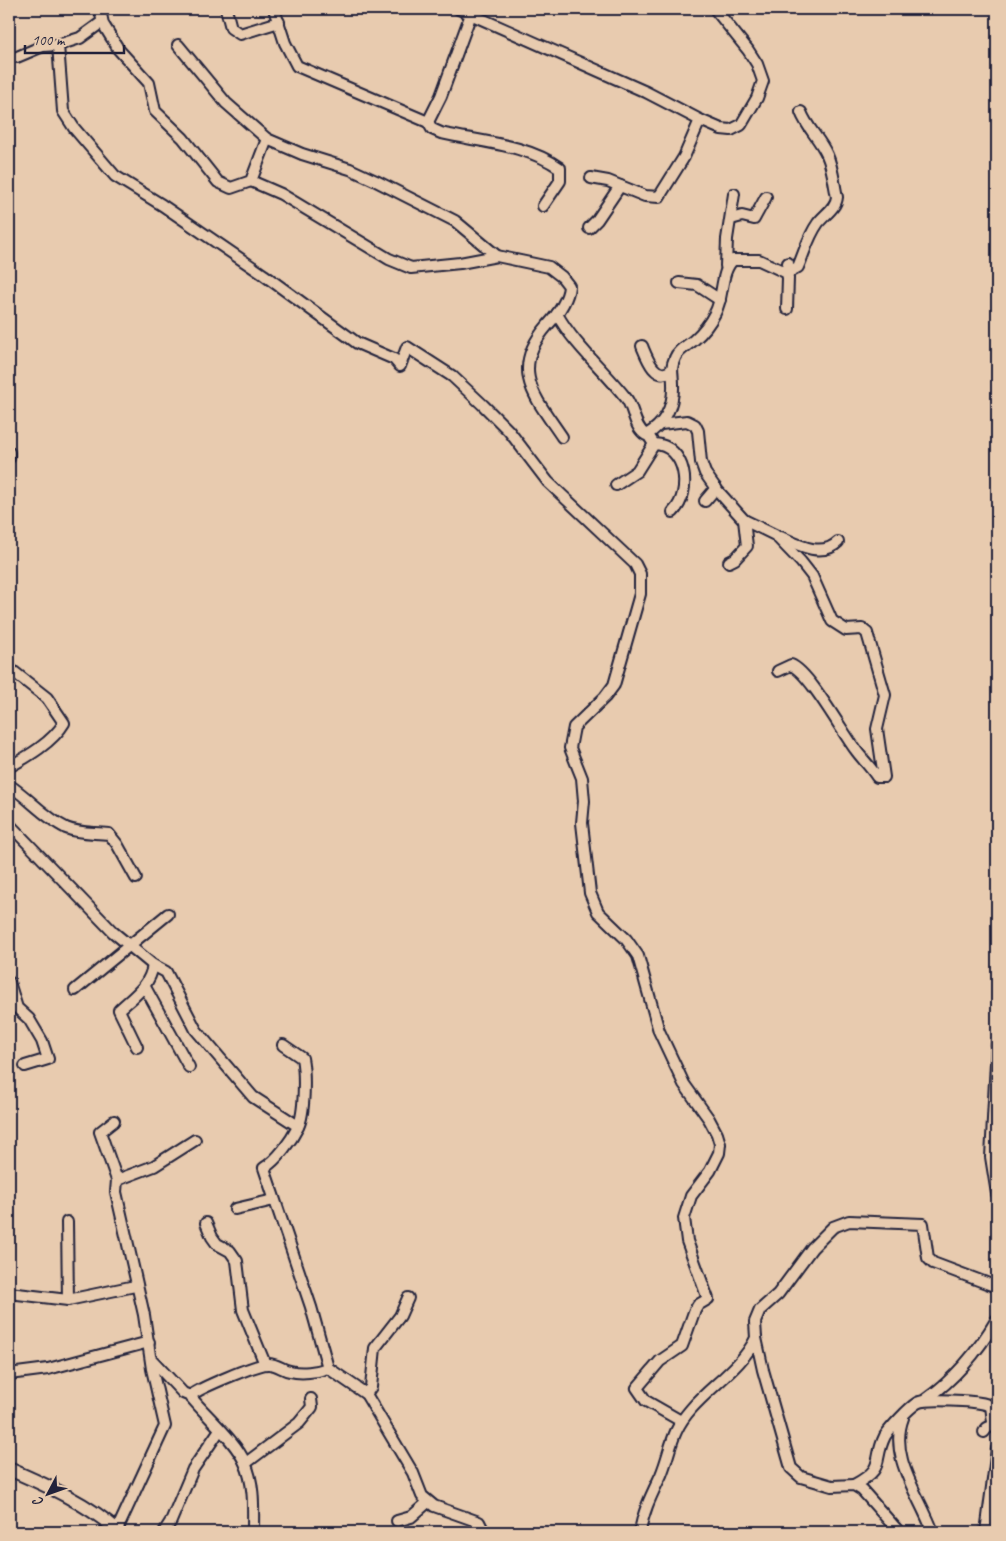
<svg xmlns="http://www.w3.org/2000/svg" width="1006" height="1541" viewBox="0 0 1006 1541" font-family="Caveat,sans-serif">
	<style>
		.lines { fill: none; stroke-linecap: round; stroke-linejoin: round }
		.minor-casing { stroke: #22223b; stroke-width: 14 }
		.major-casing { stroke: #22223b; stroke-width: 16 }
		.minor { stroke: #e8cbaf; stroke-width: 10 }
		.major { stroke: #e8cbaf; stroke-width: 12 }
	</style>
	<rect width="100%" height="100%" fill="#e8cbaf"/>
	<filter id="ink" filterUnits="userSpaceOnUse"><feTurbulence type="fractalNoise" baseFrequency=".02" numOctaves="2"/><feDisplacementMap in="SourceGraphic" scale="10" xChannelSelector="R" yChannelSelector="G"/><feConvolveMatrix kernelMatrix="1 2 1 2 8 2 1 2 1" color-interpolation-filters="sRGB"/></filter>
	<g filter="url(#ink)">
		<g class="lines">
			<defs>
				<g id="minor">
					<polyline points="100,9 103,24 119,50 149,83 155,111 183,138 218,182 231,188 251,181 267,139 302,154 350,169 376,181 455,221 497,256"/>
					<polyline points="226,9 231,28 240,34 279,22"/>
					<path d="M274 9 285 43 297 66 428 122 432 129 441 133C480 142 526 144 560 168V181L543 206"/>
					<polyline points="459,9 646,92 700,120 721,129 731,130 741,125 757,98 763,81 757,64 748,50 715,9"/>
					<polyline points="58,45 80,38 102,22"/>
					<polyline points="178,45 226,103 267,139"/>
					<polyline points="17,57 43,46 58,45 63,111 74,128 115,176 162,205 264,275 357,343 394,359 400,366 407,347 452,376 483,405 509,431 548,482 635,564 640,574 640,594 614,685 605,697 574,727 570,748 582,778 584,801 582,823 590,893 598,912 626,939 638,956 659,1031 684,1084 709,1119 717,1134 720,1144 719,1153 710,1171 691,1196 684,1218 687,1241 708,1299 698,1305 694,1312 682,1346 660,1361 637,1388 646,1401 681,1421"/>
					<polyline points="428,122 441,96 471,14"/>
					<polyline points="591,178 608,181 645,196 659,197 684,157 700,120"/>
					<path d="M251 181 281 194 389 259 411 268 460 263 497 256 549 267 562 277 569 286C568 301 557 315 547 326 509 370 535 397 562 437"/>
					<polyline points="731,219 742,216 754,219 766,197"/>
					<polyline points="589,228 597,220 620,186"/>
					<path d="M788 263 787 273 798 267C805 251 808 237 818 223 825 214 836 208 837 197 834 184 833 168 827 155 820 139 807 128 801 112"/>
					<polyline points="726,266 727,239 734,194"/>
					<polyline points="679,283 697,285 720,300"/>
					<path d="M557 314C574 345 604 370 626 398 634 408 634 428 646 435 665 424 674 406 673 384 673 373 670 369 675 358 678 350 687 346 694 340 702 333 710 323 715 313 724 297 720 272 733 260H759L787 273 788 278 787 309"/>
					<path d="M642 346C647 358 655 381 670 371"/>
					<path d="M661 424 687 421 695 425 698 431 701 462 705 473 717 490 744 520 775 535 801 562 812 576 832 621 846 630 862 629 867 633 885 695 877 729 884 777H877C871 767 862 759 855 749 841 730 809 672 791 665L778 671"/>
					<path d="M654 444C686 445 693 492 673 512"/>
					<polyline points="9,452 9,458"/>
					<polyline points="616,485 637,471 654,444 650,438"/>
					<polyline points="705,501 716,488"/>
					<path d="M781 537C798 545 822 558 838 542"/>
					<polyline points="729,562 735,559 747,546 744,520"/>
					<path d="M9 668 47 698 64 723C53 742 27 757 9 767"/>
					<path d="M9 785C29 798 44 817 66 828 80 834 94 832 109 834L117 844 136 878"/>
					<polyline points="9,824 113,932 153,965 166,972 196,1030 253,1097 298,1126"/>
					<polyline points="9,982 17,1008 29,1019 42,1041 48,1059 25,1066"/>
					<polyline points="145,987 189,1067"/>
					<polyline points="75,990 168,914"/>
					<polyline points="997,1042 991,1157 997,1194"/>
					<path d="M283 1045 302 1058C305 1073 305 1113 298 1127 291 1141 277 1160 264 1168L311 1307 328 1368 366 1394 413 1473 422 1496 434 1506 479 1522 484 1532"/>
					<path d="M137 1047 119 1010C134 996 150 986 153 965"/>
					<polyline points="114,1121 100,1132 117,1180 116,1192 144,1315 152,1369 165,1426 117,1530"/>
					<polyline points="117,1180 154,1166 195,1140"/>
					<polyline points="235,1209 274,1200"/>
					<polyline points="67,1222 68,1300"/>
					<polyline points="206,1223 212,1237 217,1244 230,1251 237,1261 243,1310 265,1364"/>
					<polyline points="9,1293 68,1300 135,1286"/>
					<path d="M152 1360 183 1393 190 1396C206 1416 236 1441 245 1463 255 1485 253 1509 253 1532"/>
					<polyline points="9,1374 48,1369 149,1342"/>
					<polyline points="366,1394 371,1387 375,1348 400,1316 408,1298"/>
					<path d="M190 1396C199 1388 257 1364 268 1364 278 1364 282 1370 290 1371 301 1374 317 1372 328 1368"/>
					<path d="M925 1400C955 1379 979 1350 997 1319"/>
					<path d="M903 1418C888 1457 920 1496 933 1532"/>
					<polyline points="984,1432 987,1428 994,1425"/>
					<polyline points="246,1463 299,1423 312,1407 311,1399"/>
					<path d="M854 1485C887 1467 872 1462 885 1436 890 1428 909 1408 917 1403 925 1398 975 1401 985 1404L991 1406 993 1422 997 1429"/>
					<polyline points="397,1521 411,1517 428,1502"/>
					<polyline points="164,1532 171,1521 193,1469 219,1431"/>
					<path d="M640 1532C643 1511 652 1494 661 1475 672 1448 670 1433 691 1409 712 1385 742 1367 756 1338"/>
					<polyline points="899,1532 862,1490 854,1485 832,1486 801,1477 791,1468 763,1370 756,1338 755,1322 760,1310 778,1294 812,1248 833,1227 849,1221 923,1224 928,1258 933,1263 997,1287"/>
					<polyline points="986,1532 997,1449"/>
				</g>
				<path id="major" d="M9 1469C46 1485 89 1504 119 1532"/>
			</defs>
			<use href="#minor" class="minor-casing"/>
			<use href="#major" class="major-casing"/>
			<use href="#minor" class="minor"/>
			<use href="#major" class="major"/>
		</g>
	</g>
	<rect width="1006" height="1541" fill="none" stroke="#e8cbaf" stroke-width="30"/>
	<rect x="15" y="15" width="976" height="1511" fill="none" stroke="#22223b" stroke-width="2" filter="url(#ink)"/>
	<g transform="translate(48 1494) rotate(229)" stroke="#e8cbaf" stroke-width="4" paint-order="stroke">
	<path d="M0-4L9 19L0 12L-9 19Z" fill="#22223b"/>
	<text y="-8" font-size="14" font-weight="bold" text-anchor="middle" fill="#22223b">С</text>
	</g>
	<path d="M25 45v8h99v-8" fill="none" stroke="#22223b" stroke-width="2.5"/>
	<text x="32" y="45" font-size="15" fill="#22223b" stroke="#e8cbaf" stroke-width="4" paint-order="stroke">100 m</text>
</svg>
